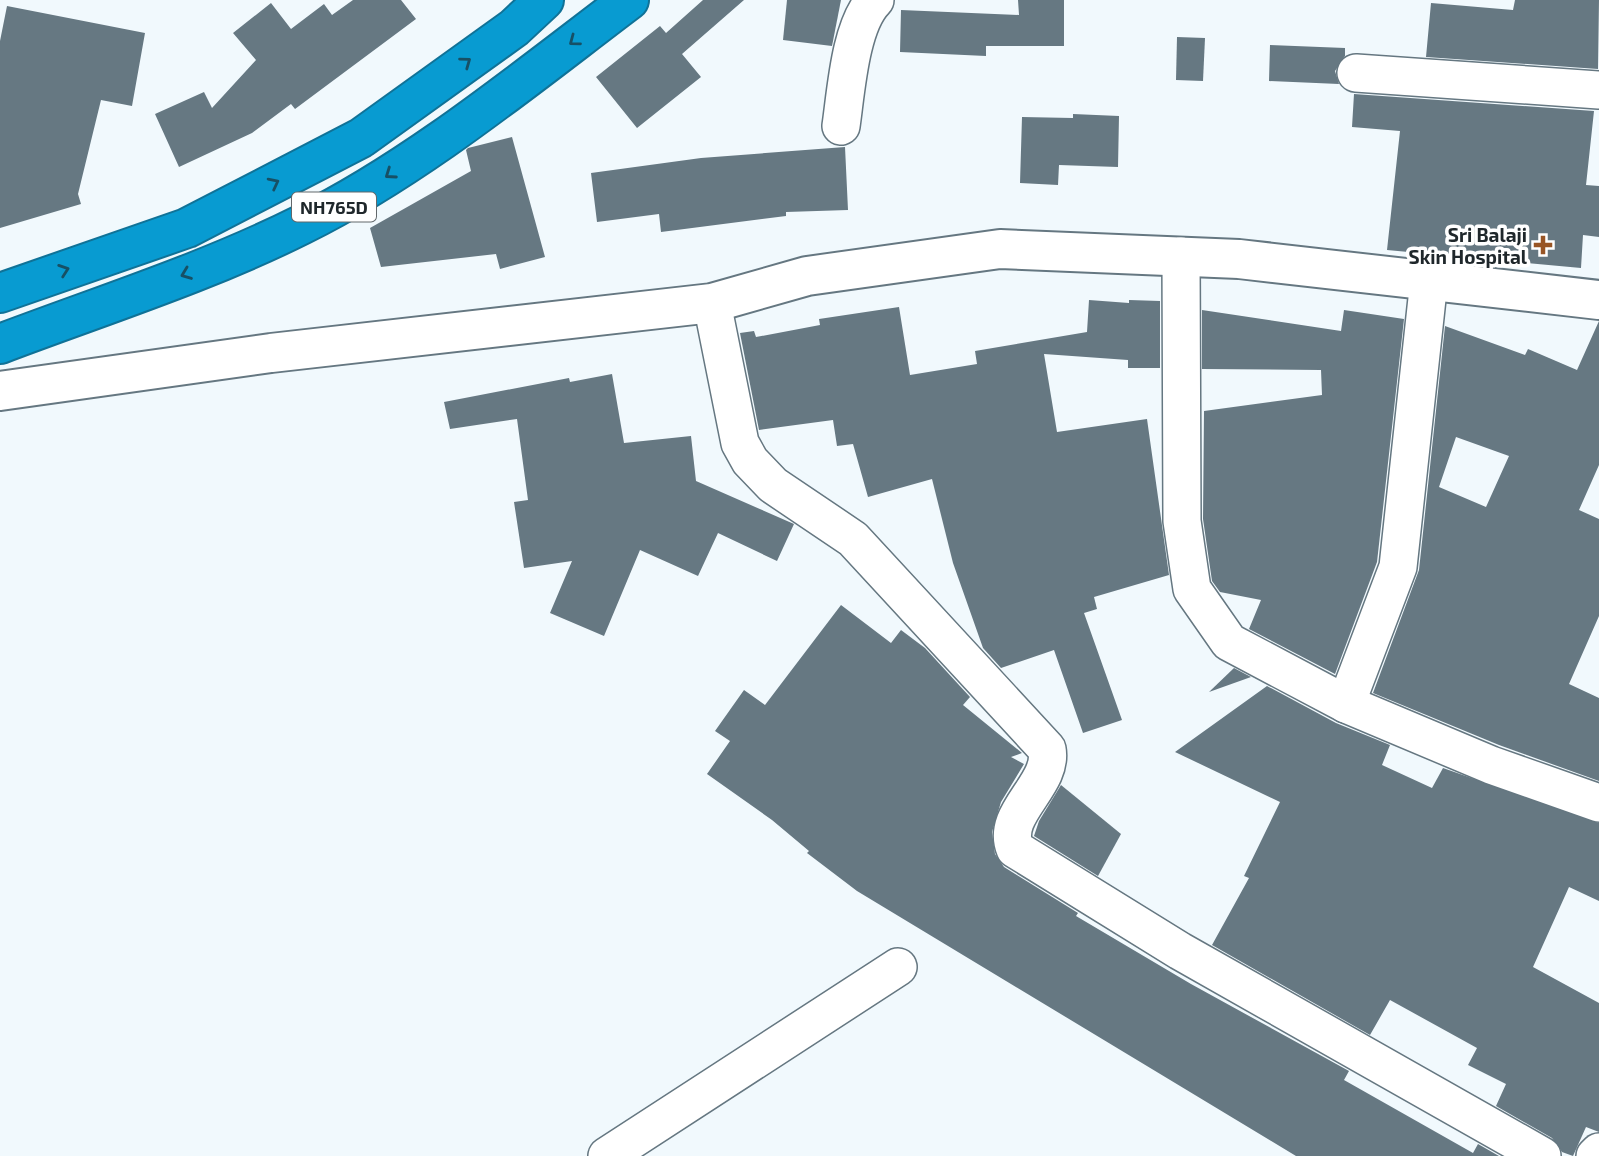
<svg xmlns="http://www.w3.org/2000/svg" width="1599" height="1156" viewBox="0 0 1599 1156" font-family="'Exo 2',sans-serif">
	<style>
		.building { fill: #667882; fill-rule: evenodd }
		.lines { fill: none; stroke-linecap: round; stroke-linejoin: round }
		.street-casing { stroke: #657781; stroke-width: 40 }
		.secondary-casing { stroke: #657781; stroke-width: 42 }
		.highway-casing { stroke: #107297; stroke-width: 42 }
		.street { stroke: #fff; stroke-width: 37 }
		.secondary { stroke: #fff; stroke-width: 38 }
		.highway { stroke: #089bd1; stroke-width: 38 }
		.oneway { stroke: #175065 }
		.poi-dot { fill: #985525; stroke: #fff; stroke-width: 2.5 }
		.labels { text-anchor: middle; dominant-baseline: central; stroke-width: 7; stroke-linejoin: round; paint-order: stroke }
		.shield { fill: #fff; stroke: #62686b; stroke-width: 2 }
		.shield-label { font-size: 18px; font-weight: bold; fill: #1f272b }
		.poi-label { font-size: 19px; font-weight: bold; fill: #1f272b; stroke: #fff; text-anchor: end }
	</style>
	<rect width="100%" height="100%" fill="#f1f9fd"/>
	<g class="building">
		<polygon points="353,0 401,0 416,19 295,109 291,104 252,133 179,167 155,114 204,92 212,108 256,60 233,33 271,3 291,29 324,4 332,15"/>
		<polygon points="703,0 744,0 682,54 701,77 637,128 596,77 660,26 666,33"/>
		<polygon points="787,0 841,0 832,46 783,40"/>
		<polygon points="1018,0 1064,0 1064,46 986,46 986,56 900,52 901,10 1019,15"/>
		<polygon points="1515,0 1599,0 1598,69 1426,57 1431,3 1513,10"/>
		<polygon points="7,6 145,33 132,106 101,100 78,194 81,204 0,228 0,41"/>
		<polygon points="1177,37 1205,38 1203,81 1176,80"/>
		<polygon points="1270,45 1345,48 1345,56 1335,71 1339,84 1269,81"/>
		<polygon points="1354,94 1594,111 1586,185 1599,186 1599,237 1583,235 1581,268 1387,250 1400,131 1352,127"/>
		<polygon points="1073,114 1119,116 1118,167 1059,165 1058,185 1020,183 1022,117 1073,118"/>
		<polygon points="512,137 545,257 500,269 496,254 381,267 370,228 471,171 466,150 468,148"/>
		<polygon points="845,147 848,210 786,212 786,216 661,232 659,214 597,222 591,173 701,158"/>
		<polygon points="1089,300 1129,303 1129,300 1160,301 1160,368 1128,368 1128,360 1044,354 1057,432 1147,419 1169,575 1094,597 1097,609 1084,613 1122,720 1083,733 1054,650 1001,668 983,648 953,563 932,479 868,497 853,444 837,446 833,420 759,430 740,333 754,331 756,337 820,325 819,319 899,307 910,375 977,364 975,351 1087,332"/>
		<polygon points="1202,310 1341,331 1344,310 1404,319 1377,562 1335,674 1249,629 1261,600 1220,592 1212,581 1203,519 1204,411 1322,395 1321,370 1202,369"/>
		<path d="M1599 321V465L1579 510 1599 519V616L1569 684 1599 698V781L1499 745 1373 693 1419 570 1445 326 1525 355 1528 349 1577 370ZM1456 437 1509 456 1486 507 1439 487Z"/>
		<polygon points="612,374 624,443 691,436 696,481 794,524 777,561 718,533 698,576 640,550 604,636 550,613 572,561 524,568 514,502 528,500 517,419 450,429 444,402 569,378 570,382"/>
		<polygon points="841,605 891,643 901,630 925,648 970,697 963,705 1022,753 1011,757 1024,764 1001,802 992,832 995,854 1004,867 1078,913 1076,916 1191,984 1349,1071 1344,1080 1473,1153 1478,1144 1499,1156 1296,1156 857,891 807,853 809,851 772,820 707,774 730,741 715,731 744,690 765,705"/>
		<polygon points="1234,668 1251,677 1209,692"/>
		<polygon points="1267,686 1336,723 1390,745 1382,765 1432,788 1443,768 1599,823 1599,901 1569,887 1533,967 1599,1003 1599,1132 1586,1127 1573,1156 1562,1152 1552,1138 1496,1106 1506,1084 1468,1065 1477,1048 1390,1000 1370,1035 1212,945 1249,878 1244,876 1280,802 1175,752"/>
		<polygon points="1061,785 1121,834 1098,876 1034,836 1039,821"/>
	</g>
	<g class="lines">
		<defs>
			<g id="street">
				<polyline points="1356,73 1599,90"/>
				<path d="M841 126C846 92 850 25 875 0"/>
				<polyline points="1181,256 1182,521 1192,589 1229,642 1346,704 1491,765 1599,803"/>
				<path d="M712 303 740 443 750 461 773 485 853 539 1047 749C1054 785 1000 813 1015 849L1180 951 1542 1156"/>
				<polyline points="1346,704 1398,567 1429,280"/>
				<polyline points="607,1156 898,967"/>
				<polyline points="1595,1156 1599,1152"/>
			</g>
			<polyline id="secondary" points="0,391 271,353 712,303 807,276 1000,249 1239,259 1599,300"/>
			<g id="highway">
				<polyline points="0,293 187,228 361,138 514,28 544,0"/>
				<path d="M0 344C100 306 205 273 301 225 415 169 527 77 629 0"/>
			</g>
		</defs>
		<use href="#street" class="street-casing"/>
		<use href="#secondary" class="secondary-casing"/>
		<use href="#highway" class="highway-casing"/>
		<use href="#street" class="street"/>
		<use href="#secondary" class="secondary"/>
		<use href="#highway" class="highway"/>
	</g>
	<defs><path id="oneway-chevron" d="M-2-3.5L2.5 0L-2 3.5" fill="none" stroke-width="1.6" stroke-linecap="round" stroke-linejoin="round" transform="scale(1.75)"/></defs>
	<g class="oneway">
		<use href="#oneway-chevron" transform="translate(574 41) rotate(143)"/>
		<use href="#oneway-chevron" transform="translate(466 62) rotate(-36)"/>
		<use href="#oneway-chevron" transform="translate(390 174) rotate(145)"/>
		<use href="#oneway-chevron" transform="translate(274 183) rotate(-27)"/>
		<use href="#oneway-chevron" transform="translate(64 270) rotate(-19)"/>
		<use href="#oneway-chevron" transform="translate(186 274) rotate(159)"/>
	</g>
	<path class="poi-dot" d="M1539.5 234.5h7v7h7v7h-7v7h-7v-7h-7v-7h7z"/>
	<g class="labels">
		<rect class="shield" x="292" y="192.5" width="84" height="29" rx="5"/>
		<g class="shield-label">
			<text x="334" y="207">NH765D</text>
		</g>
		<g class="poi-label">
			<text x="1527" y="234">Sri Balaji<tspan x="1527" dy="22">Skin Hospital</tspan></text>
		</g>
	</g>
</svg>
